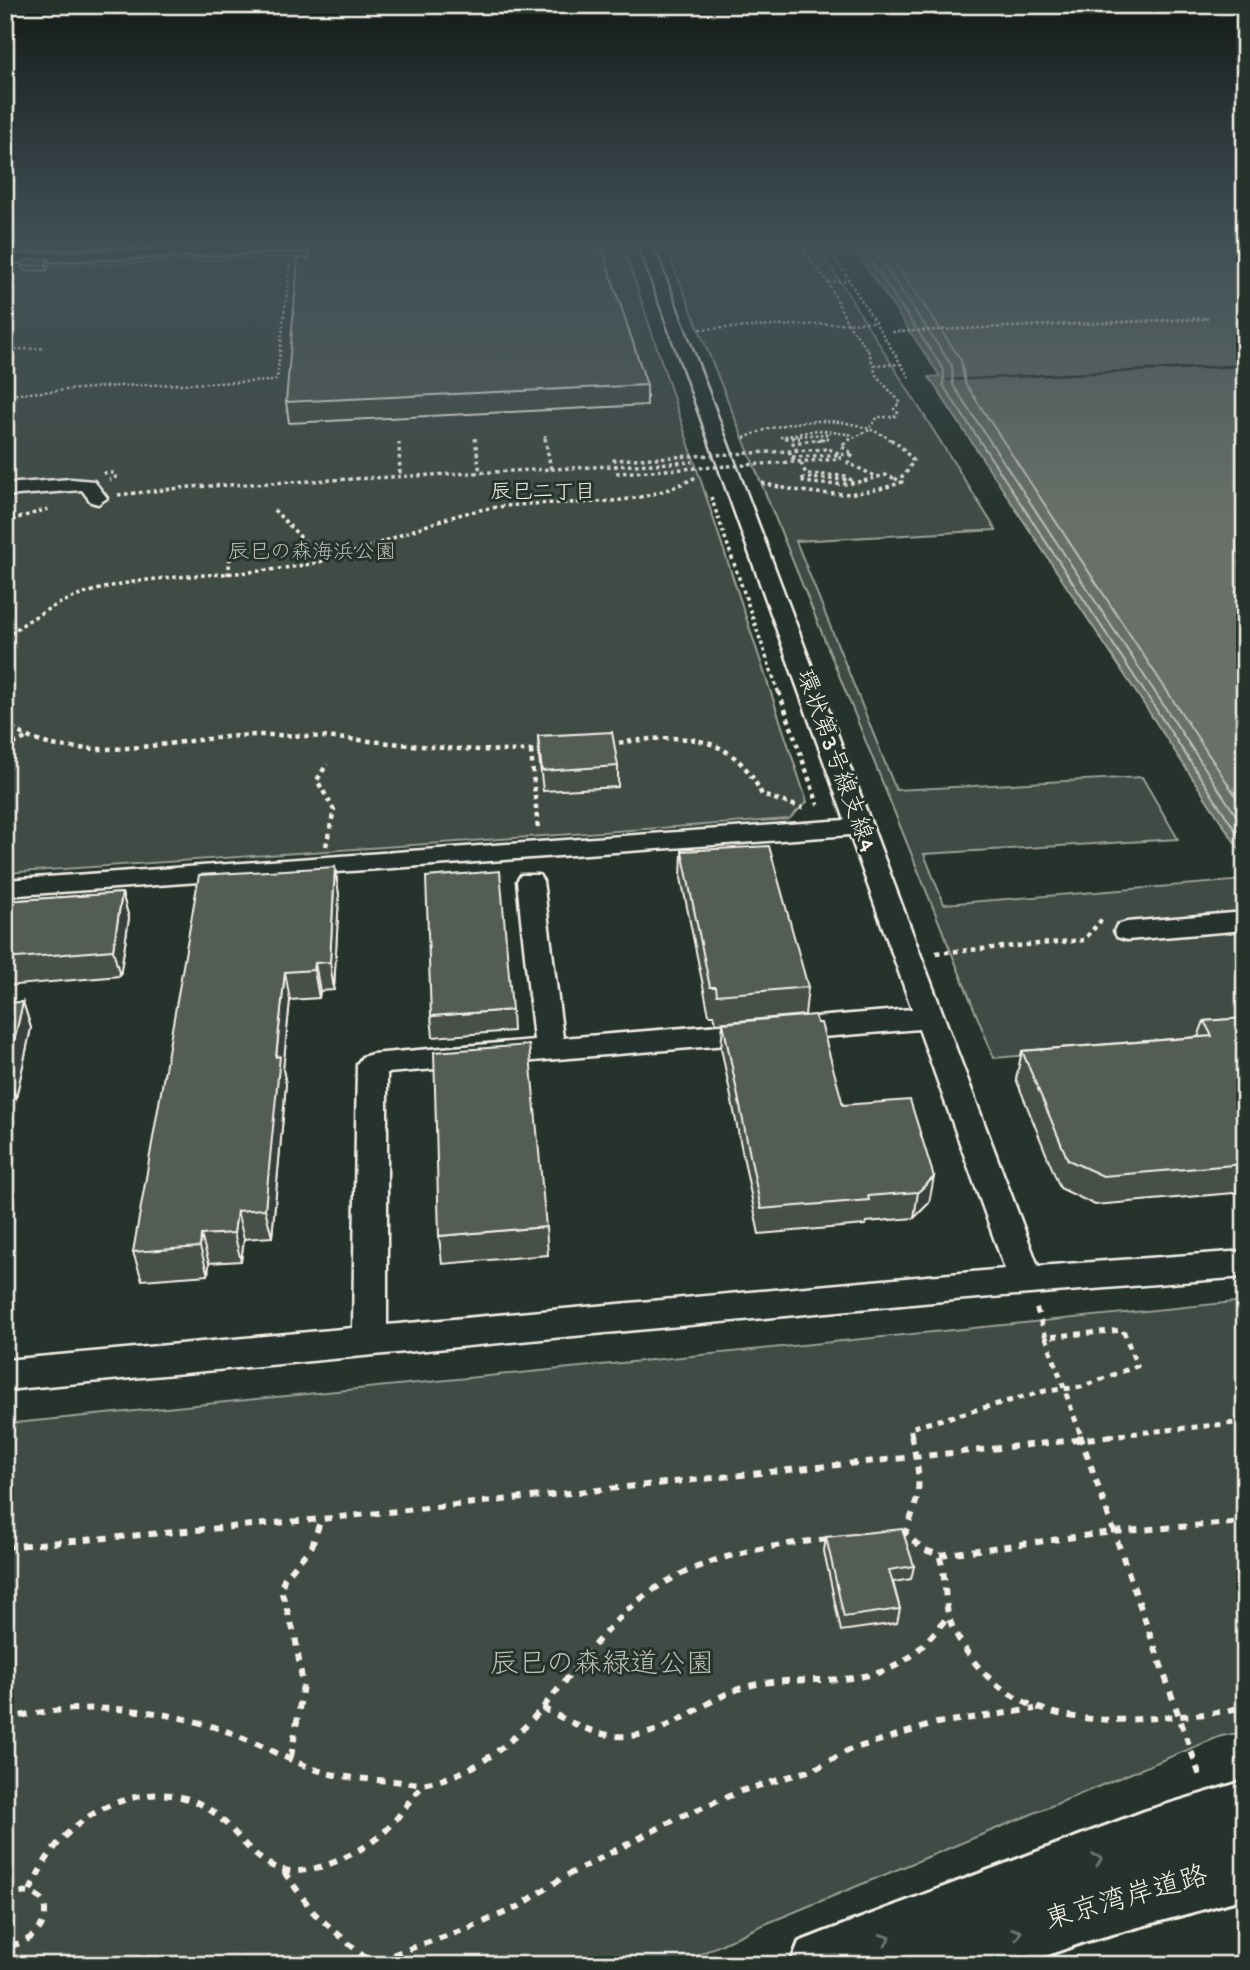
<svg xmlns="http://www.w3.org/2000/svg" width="1250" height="1970" viewBox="0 0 1250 1970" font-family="'Gochi Hand','Klee One',sans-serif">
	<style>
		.green { fill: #414b45; stroke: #9a9e96; stroke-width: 2 }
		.water { fill: #676f68; stroke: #9fa39b; stroke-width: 2 }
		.pier { fill: #26332d }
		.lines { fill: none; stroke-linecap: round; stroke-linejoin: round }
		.shore { stroke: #bcbdb5; stroke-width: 2 }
		.minor-casing { stroke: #f4f1e8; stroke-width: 5 }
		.highway-casing { stroke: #f4f1e8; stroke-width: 6 }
		.path-far4 { stroke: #f4f1e8; stroke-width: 2.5; stroke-dasharray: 2.5 2.5; stroke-linecap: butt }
		.path-far3 { stroke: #f4f1e8; stroke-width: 3.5; stroke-dasharray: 3.5 3.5; stroke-linecap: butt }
		.path-far2 { stroke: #f4f1e8; stroke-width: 4.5; stroke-dasharray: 4.5 4.5; stroke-linecap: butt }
		.path-far1 { stroke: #f4f1e8; stroke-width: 5; stroke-dasharray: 6 6; stroke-linecap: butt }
		.path { stroke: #f4f1e8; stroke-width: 6; stroke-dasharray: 8 8; stroke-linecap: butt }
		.minor { fill: #26332d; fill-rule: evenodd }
		.highway { fill: #26332d; fill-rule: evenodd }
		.path-bridge { stroke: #f4f1e8; stroke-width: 3.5; stroke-dasharray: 3.5 3.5; stroke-linecap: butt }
		.wall { fill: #474f49; stroke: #f4f1e8; stroke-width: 2 }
		.shaded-wall { fill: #39403c; stroke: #f4f1e8; stroke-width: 2 }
		.building { fill: #525c55; stroke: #f4f1e8; stroke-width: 2 }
		.oneway { stroke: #6e766e }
		.labels { text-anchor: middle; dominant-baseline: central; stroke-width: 6; stroke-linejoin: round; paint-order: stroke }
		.far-neighbourhood-label { font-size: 21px; fill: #f4f1e8; stroke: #26332d }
		.far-park-label { font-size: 21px; fill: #bebfb7; stroke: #26332d }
		.street-label { font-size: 24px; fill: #f4f1e8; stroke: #26332d }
		.near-park-label { font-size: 28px; fill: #bebfb7; stroke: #26332d }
		.near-street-label { font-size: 28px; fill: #f4f1e8; stroke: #26332d }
	</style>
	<rect width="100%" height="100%" fill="#26332d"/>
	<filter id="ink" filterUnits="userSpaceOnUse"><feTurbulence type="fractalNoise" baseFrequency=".0143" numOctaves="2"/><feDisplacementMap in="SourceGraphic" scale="14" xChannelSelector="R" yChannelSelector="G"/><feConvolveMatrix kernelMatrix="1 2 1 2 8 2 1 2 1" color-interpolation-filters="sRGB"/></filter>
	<g filter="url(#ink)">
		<g class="green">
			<polygon points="670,240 814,240 996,530 796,541 896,790 1142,777 1178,839 924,854 944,904 1245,880 1245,1036 994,1058 664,243"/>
			<polygon points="597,245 625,251 807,802 789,819 5,873 5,268"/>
			<polygon points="1245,1301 1245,1732 1221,1736 758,1927 678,1965 5,1965 5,1424"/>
		</g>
		<polygon class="water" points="848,240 1245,240 1245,858 929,377 940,376"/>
		<polygon class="pier" points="1245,364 1245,367 948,381 945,379"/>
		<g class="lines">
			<g class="shore">
				<polyline points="856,240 944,370 943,385 1245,845"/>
				<polyline points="867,240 952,366 953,385 1245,829"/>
				<polyline points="880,240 961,360 965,383 1245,810"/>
			</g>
			<defs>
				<g id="minor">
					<path d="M637 240H651L1038 1266 1245 1251V1277L954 1300 5 1390V1360L353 1328 357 1064 362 1057 372 1054 534 1040 517 881 521 875H539L543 881 563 1038 912 1009 850 835 5 896V880L845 820ZM919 1029 1005 1269 387 1325V1073Z"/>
					<polygon points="345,242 352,246 350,249 5,263 5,255"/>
					<polygon points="71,479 94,481 107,498 98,504 91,502 82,490 5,496 5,484"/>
					<polygon points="1245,912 1245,930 1127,940 1117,937 1114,931 1117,925 1127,922"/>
				</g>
				<polygon id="highway" points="1245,1781 1245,1898 1087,1941 1020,1965 790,1965 799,1942 822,1933 1145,1811"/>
			</defs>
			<use href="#minor" class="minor-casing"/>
			<use href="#highway" class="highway-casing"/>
			<g class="path-far4">
				<polyline points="801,240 806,254 828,282 847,322 869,352 876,375 900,402 894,409 898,413 894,417 878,417 870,427"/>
				<polyline points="824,240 909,377"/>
				<polyline points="832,241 871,240"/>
				<polyline points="803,247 827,246"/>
				<polyline points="828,282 849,281"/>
				<polygon points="1205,318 1207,319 891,332"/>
				<polyline points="700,329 874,322"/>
				<polyline points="5,350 45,348"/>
				<polyline points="874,365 901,364"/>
				<polyline points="5,395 117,386 274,381 277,378 290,265"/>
				<polyline points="545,435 546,440"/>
				<path d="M744 438C789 418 848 412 891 440"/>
				<polyline points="817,440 828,438 827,434 781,437 817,430 854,435"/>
				<polyline points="849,440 870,430"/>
			</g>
			<g class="path-far3">
				<polyline points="475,438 480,473"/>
				<polyline points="545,438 551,469"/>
				<polyline points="784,438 800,438"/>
				<polyline points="851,438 841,446 853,454 848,463 877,477 886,475 896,479"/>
				<polyline points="399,442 400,477"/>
				<polyline points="789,451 795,463"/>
				<polyline points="797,451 793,443 828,438"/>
				<polyline points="792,457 853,454"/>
				<path d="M801 463 806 474 846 476 851 480 804 478 800 481C827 486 851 486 877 477"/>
				<polyline points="103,473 114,473 116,477 109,480"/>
				<path d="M762 483C810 495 855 500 902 482L896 479 905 475 913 461 900 445 888 438"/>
				<polyline points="118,495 190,487 693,462"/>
				<polyline points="711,497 779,694"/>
				<polyline points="274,510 324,561"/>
				<polyline points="5,522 48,509"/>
				<polyline points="228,575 230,559"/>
				<path d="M5 638C103 557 205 587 319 562 378 549 431 517 491 508 568 496 625 515 698 476"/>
			</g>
			<g class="path-far2">
				<polyline points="779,692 818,805"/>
				<path d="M5 722C24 738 44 745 68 747 133 755 195 736 260 735 354 734 447 755 542 750"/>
				<path d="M610 744C674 735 731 727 762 795L803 808"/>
				<polyline points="5,748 26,738"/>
				<polyline points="531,751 538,830"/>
				<polyline points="326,846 334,810 317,780 327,764"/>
				<polyline points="936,953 1084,940 1103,918"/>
			</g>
			<g class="path-far1">
				<polyline points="1046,1337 1081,1436"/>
				<polyline points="912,1436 910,1428 1045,1391 1081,1387 1137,1366 1123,1330 1046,1337 1036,1307"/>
				<polyline points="1108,1436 1245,1422"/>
			</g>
			<g class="path">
				<path d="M911 1435C921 1480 923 1489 905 1533L922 1549 939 1555C948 1579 942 1605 953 1628 997 1717 1076 1726 1166 1717 1193 1715 1219 1714 1245 1706"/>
				<polyline points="1080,1435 1201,1779"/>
				<polyline points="5,1547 321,1519 1124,1435"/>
				<polyline points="940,1555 1112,1532 1245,1522"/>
				<path d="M542 1708C569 1721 597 1738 628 1736 673 1734 703 1699 745 1687 797 1672 859 1692 907 1659 923 1648 935 1631 948 1617"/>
				<path d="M5 1719C75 1703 146 1705 214 1727 250 1738 282 1758 317 1770 340 1778 366 1779 390 1781 402 1781 415 1785 427 1783 525 1764 563 1667 631 1607 685 1559 760 1546 829 1539"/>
				<polyline points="291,1757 303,1685 295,1636 281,1590 284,1579 312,1546 321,1519"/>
				<polyline points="284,1872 314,1913 371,1963"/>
				<path d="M30 1891C38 1873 47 1856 60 1841 94 1803 157 1779 204 1806 238 1825 254 1873 297 1871 327 1870 372 1847 391 1825 403 1812 411 1796 425 1784"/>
				<path d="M5 1898C57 1873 60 1942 5 1946"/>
				<polyline points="363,1965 472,1927 518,1907 562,1878 678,1818 741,1791 815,1769 849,1750 937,1723 1035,1709"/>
			</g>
			<use href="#minor" class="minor"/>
			<use href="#highway" class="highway"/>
			<polygon class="path-bridge" points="829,449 840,454 840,459 618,473 614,460"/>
		</g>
		<g class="wall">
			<polygon points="5,240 161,240 154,244 33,251 32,248 5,249"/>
			<polygon points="49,259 50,264 47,270 24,271 22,266"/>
			<polygon points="309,259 647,385 647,405 289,423 286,402"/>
			<polygon points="538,736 618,766 618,787 543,791 539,757"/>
			<polygon points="682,851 808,987 805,1015 716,1023 714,1015 709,1015 681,878"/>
			<polygon points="335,867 339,895 334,990 320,991 319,998 290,1000 283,1070 286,1084 272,1237 244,1239 241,1261 209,1263 208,1275 142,1280 133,1252"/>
			<polygon points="122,893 129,918 120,976 5,986 5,901"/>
			<polygon points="23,1002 31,1028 16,1098 11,1098 5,1124 5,1003"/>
			<polygon points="512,1010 513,1031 433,1037 431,1016"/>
			<polygon points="1245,1018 1245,1192 1095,1205 1060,1188 1016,1079 1022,1051 1198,1037 1204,1021"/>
			<polygon points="723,1023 843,1105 929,1203 914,1218 866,1222 865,1225 759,1234 721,1048"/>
			<polygon points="546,1227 548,1255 442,1264 439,1236"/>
			<polygon points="826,1537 914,1566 911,1579 893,1582 900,1609 897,1623 841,1631 824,1551"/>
		</g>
		<g class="shaded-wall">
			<polygon points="49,259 50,264 47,270 46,265"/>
			<polygon points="335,867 339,895 334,990 330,962"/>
			<polygon points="122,893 129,918 120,976 113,950"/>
			<polygon points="315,963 320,991 319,998 314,970"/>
			<polygon points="285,972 290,1000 283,1070 286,1084 272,1237 265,1209 276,1057"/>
			<polygon points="23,1002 31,1028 16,1098 7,1072"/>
			<polygon points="5,1083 11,1098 5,1124"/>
			<polygon points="934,1177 929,1203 914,1218 918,1192"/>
			<polygon points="237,1211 244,1239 241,1261 234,1233"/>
			<polygon points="201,1235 209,1263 208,1275 200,1247"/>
		</g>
		<g class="building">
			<polygon points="309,240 599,240 647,385 286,402 298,259 309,259"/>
			<polygon points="49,259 46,265 22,266 25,260"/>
			<polygon points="612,732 618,766 542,771 538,736"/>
			<polygon points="769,846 808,987 717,995 716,987 710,987 682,851"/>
			<polygon points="335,867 330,962 315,963 314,970 285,972 276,1057 280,1056 265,1209 237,1211 234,1233 201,1235 200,1247 133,1252 199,875"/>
			<polygon points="500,871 512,1010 431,1016 426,877"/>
			<polygon points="122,893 113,950 5,959 5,901"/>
			<polygon points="23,1002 7,1072 5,1072 5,1003"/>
			<polygon points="815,1015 817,1023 821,1023 843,1105 910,1100 934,1177 918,1192 868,1196 869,1200 761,1209 723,1023"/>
			<polygon points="1245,1018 1245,1164 1103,1176 1068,1160 1022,1051 1212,1036 1204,1021"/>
			<polygon points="529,1045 546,1227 439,1236 434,1052"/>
			<polygon points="902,1529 914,1566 889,1570 900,1609 844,1617 826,1537"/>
		</g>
		<defs><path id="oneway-chevron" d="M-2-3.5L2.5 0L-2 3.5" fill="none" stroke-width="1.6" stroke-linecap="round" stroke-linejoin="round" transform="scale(1.75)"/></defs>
		<g class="oneway">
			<use href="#oneway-chevron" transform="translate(1098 1859) rotate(-20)"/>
			<use href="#oneway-chevron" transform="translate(1017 1933) rotate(-19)"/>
			<use href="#oneway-chevron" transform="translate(886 1939) rotate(-22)"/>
		</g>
	</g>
	<linearGradient id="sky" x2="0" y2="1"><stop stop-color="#151c19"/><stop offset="0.47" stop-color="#415057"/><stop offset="1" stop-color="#415057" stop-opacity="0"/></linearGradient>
	<rect width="1250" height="516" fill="url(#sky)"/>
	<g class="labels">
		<g class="far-neighbourhood-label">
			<text x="543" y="494">辰巳二丁目</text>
		</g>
		<g class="far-park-label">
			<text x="312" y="554">辰巳の森海浜公園</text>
		</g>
		<g class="street-label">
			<text transform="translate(834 761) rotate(70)">環状第3号線支線4</text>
		</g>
		<g class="near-park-label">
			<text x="602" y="1666">辰巳の森緑道公園</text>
		</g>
		<g class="near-street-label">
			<text transform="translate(1127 1900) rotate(-16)">東京湾岸道路</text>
		</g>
	</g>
	<rect width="1250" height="1970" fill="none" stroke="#26332d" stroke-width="28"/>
	<rect x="14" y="14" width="1222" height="1942" fill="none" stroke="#f4f1e8" stroke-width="2.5" filter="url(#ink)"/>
</svg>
